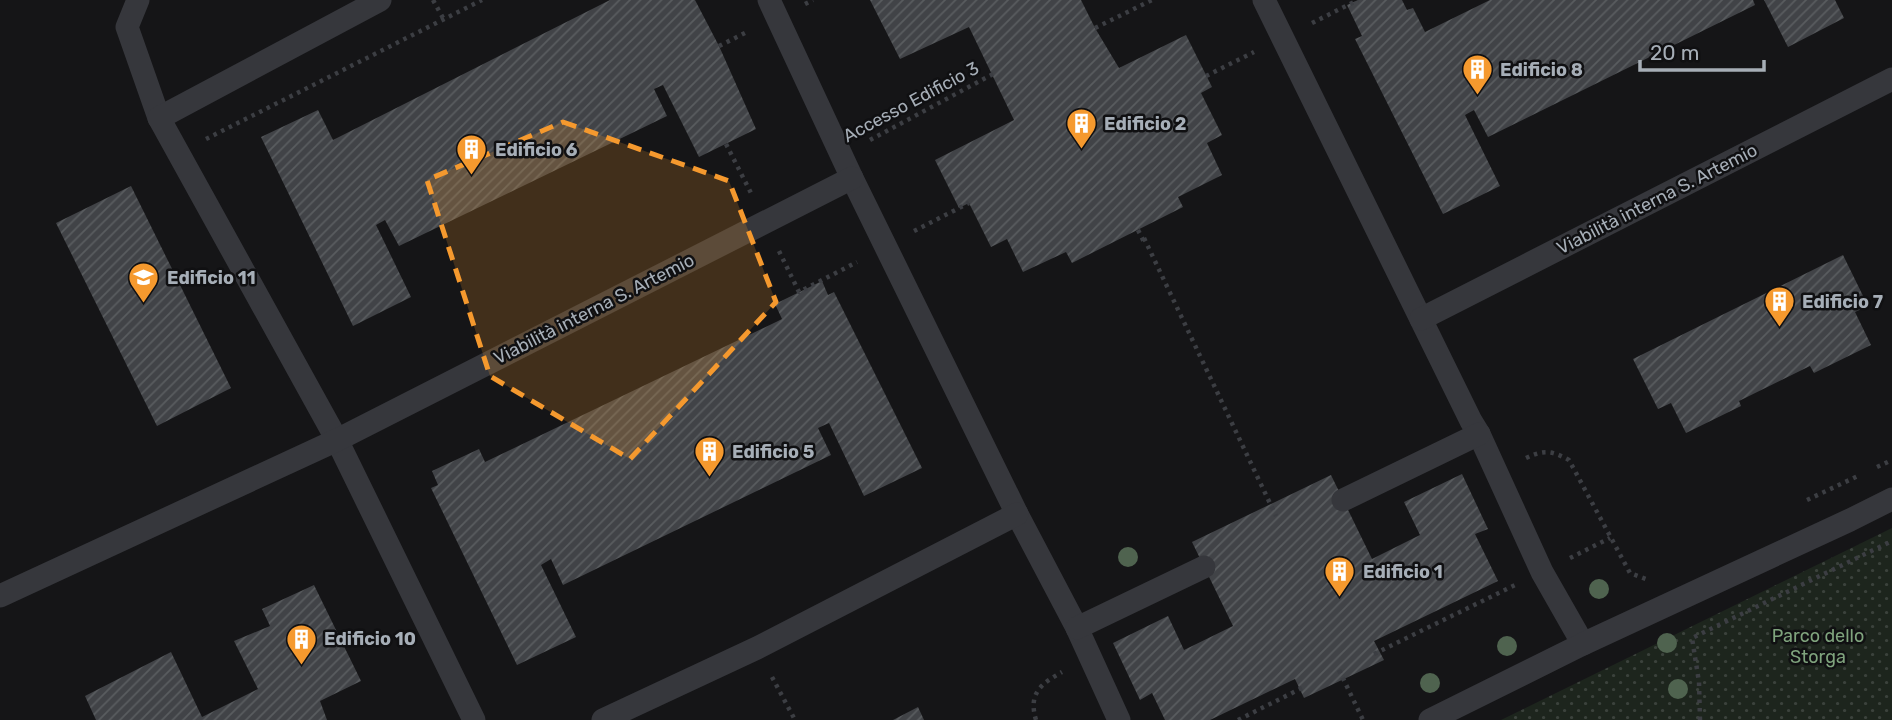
<svg xmlns="http://www.w3.org/2000/svg" width="1892" height="720" viewBox="0 0 1892 720" font-family="Rubik,sans-serif">
	<style>
		.park { fill: url(#park-dots) }
		.building { fill: url(#building-hatch) }
		.lines { fill: none; stroke-linecap: round; stroke-linejoin: round }
		.path { stroke: #3c3e43; stroke-width: 4.5; stroke-dasharray: 3.5 5; stroke-linecap: butt }
		.lane { stroke: #36373c; stroke-width: 23 }
		.tree { fill: #4f634f }
		.marked { fill: #f5992e; fill-opacity: 0.2; stroke: #f5992e; stroke-width: 5; stroke-dasharray: 14 9; stroke-linejoin: round }
		.labels { text-anchor: middle; dominant-baseline: central; stroke-width: 5; stroke-linejoin: round; paint-order: stroke }
		.poi-label { font-size: 18px; font-weight: bold; fill: #a6aeb7; stroke: #101012; text-anchor: start }
		.street-label { font-size: 18px; fill: #a6aeb7; stroke: #101012 }
		.park-label { font-size: 18px; fill: #7fa37d; stroke: #101012 }
	</style>
	<defs>
		<pattern id="park-dots" width="8" height="8" patternUnits="userSpaceOnUse" patternTransform="scale(1.75)"><rect width="8" height="8" fill="#1d251d"/><path d="M2 2h.1M6 6h.1" fill="none" stroke="#3b423c" stroke-width="1.8" stroke-linecap="round"/></pattern>
		<pattern id="building-hatch" width="6" height="6" patternUnits="userSpaceOnUse" patternTransform="scale(1.75)"><rect width="6" height="6" fill="#414347"/><path d="M-1 1l2-2M0 6l6-6M5 7l2-2" fill="none" stroke="#595c5f"/></pattern>
	</defs>
	<rect width="100%" height="100%" fill="#151517"/>
	<polygon class="park" points="1892,528 1892,720 1501,720"/>
	<g class="building">
		<polygon points="610,0 695,0 719,46 756,129 699,157 663,85 654,89 667,116 399,246 385,220 376,225 411,297 353,326 261,137 318,110 333,140"/>
		<polygon points="870,0 1081,0 1095,28 1119,68 1186,35 1212,87 1201,93 1222,135 1207,143 1222,175 1178,197 1183,207 1072,263 1066,252 1023,272 1007,239 991,247 969,203 959,208 935,160 1014,120 969,27 900,59"/>
		<polygon points="1358,0 1402,0 1407,10 1413,8 1425,32 1490,0 1753,0 1755,5 1488,137 1474,110 1465,115 1500,186 1443,214 1355,39 1362,36 1347,5"/>
		<polygon points="1764,0 1835,0 1844,18 1788,47"/>
		<polygon points="131,186 231,388 157,426 56,223"/>
		<polygon points="1843,255 1868,306 1855,312 1871,345 1814,373 1810,366 1739,401 1741,406 1686,433 1671,403 1658,409 1633,359"/>
		<polygon points="822,281 828,295 834,292 922,468 864,496 829,423 818,428 831,455 563,585 551,559 541,565 576,637 517,665 431,488 438,485 432,471 479,449 485,462 776,322 782,319 775,304"/>
		<polygon points="1462,474 1488,529 1475,534 1498,581 1374,641 1384,660 1304,698 1295,679 1210,720 1165,720 1152,693 1140,700 1113,643 1168,616 1184,650 1233,626 1192,542 1331,475 1372,559 1420,535 1404,502"/>
		<polygon points="314,585 361,681 320,701 327,720 96,720 85,696 171,652 202,717 258,689 234,641 270,626 262,609"/>
		<polygon points="918,707 924,720 893,720"/>
	</g>
	<g class="lines">
		<g class="path">
			<polyline points="433,0 443,18"/>
			<polyline points="805,4 813,0"/>
			<polyline points="1312,23 1358,0"/>
			<polyline points="1095,28 1152,0"/>
			<polyline points="719,46 749,31"/>
			<polyline points="1206,76 1254,52"/>
			<polyline points="206,139 482,0"/>
			<polyline points="870,140 993,74"/>
			<polyline points="726,144 751,193"/>
			<polyline points="1138,230 1144,242"/>
			<polyline points="914,231 969,203"/>
			<polyline points="1144,238 1276,516"/>
			<polyline points="779,251 799,292 857,262"/>
			<path d="M1526 458C1545 449 1552 451 1569 460L1630 573 1646 579"/>
			<polyline points="1877,467 1892,460"/>
			<polyline points="1807,500 1860,475"/>
			<polyline points="1570,558 1610,538"/>
			<polyline points="1374,654 1515,585"/>
			<polyline points="1339,670 1363,720"/>
			<polyline points="772,677 795,720"/>
			<path d="M1036 720C1028 693 1041 684 1062 672"/>
			<polyline points="1238,720 1304,687"/>
			<polyline points="1700,720 1699,682 1692,638 1892,541"/>
		</g>
		<g class="lane">
			<polyline points="138,0 127,27 159,118"/>
			<polyline points="380,0 159,118 337,440 474,720"/>
			<polyline points="769,0 852,178 1017,514 1077,628 1119,720"/>
			<polyline points="1264,0 1471,421 1479,434 1542,572 1583,644"/>
			<polyline points="1421,319 1892,79"/>
			<polyline points="1343,500 1479,434"/>
			<polyline points="0,596 337,440 852,178"/>
			<polyline points="1077,628 1204,567"/>
			<polyline points="603,720 757,648 1017,514"/>
			<polyline points="1430,720 1583,644 1850,520 1892,499"/>
		</g>
	</g>
	<g class="tree">
		<circle cx="1128" cy="557" r="10"/>
		<circle cx="1599" cy="589" r="10"/>
		<circle cx="1667" cy="643" r="10"/>
		<circle cx="1507" cy="646" r="10"/>
		<circle cx="1430" cy="683" r="10"/>
		<circle cx="1678" cy="689" r="10"/>
	</g>
	<path class="marked" d="M563 122 729 181 776 302 630 459 490 376 427 180Z"/>
	<defs>
		<symbol id="building-pin" viewBox="-11 -11 22 30"><path d="M0 17L-7.5 6A9.5 9.5 0 1 1 7.5 6Z" fill="#f5992e" stroke="#101012"/><path d="M-4-6H4V6H1V3H-1V6H-4ZM-2.5-4.3h1.7v1.8h-1.7ZM.8-4.3h1.7v1.8H.8ZM-2.5-1h1.7V.8h-1.7ZM.8-1h1.7V.8H.8Z" fill="#fff"/></symbol>
		<symbol id="school-pin" viewBox="-11 -11 22 30"><path d="M0 17L-7.5 6A9.5 9.5 0 1 1 7.5 6Z" fill="#f5992e" stroke="#101012"/><path d="M0-5L7-2L0 1L-7-2ZM-4 1L0 2.5L4 1V4Q0 6-4 4Z" fill="#fff"/></symbol>
	</defs>
	<g fill-rule="evenodd">
		<use href="#building-pin" x="1460" y="52" width="35" height="47"/>
		<use href="#building-pin" x="1064" y="106" width="35" height="47"/>
		<use href="#building-pin" x="454" y="132" width="35" height="47"/>
		<use href="#school-pin" x="126" y="260" width="35" height="47"/>
		<use href="#building-pin" x="1762" y="284" width="35" height="47"/>
		<use href="#building-pin" x="692" y="434" width="35" height="47"/>
		<use href="#building-pin" x="1322" y="554" width="35" height="47"/>
		<use href="#building-pin" x="284" y="622" width="35" height="47"/>
	</g>
	<g class="labels">
		<g class="poi-label">
			<text x="1500" y="70">Edificio 8</text>
			<text x="1104" y="124">Edificio 2</text>
			<text x="495" y="150">Edificio 6</text>
			<text x="167" y="278">Edificio 11</text>
			<text x="1802" y="302">Edificio 7</text>
			<text x="732" y="452">Edificio 5</text>
			<text x="1363" y="572">Edificio 1</text>
			<text x="324" y="639">Edificio 10</text>
		</g>
		<g class="street-label">
			<text transform="translate(911 102) rotate(-28)">Accesso Edificio 3</text>
			<text transform="translate(1657 199) rotate(-27)">Viabilità interna S. Artemio</text>
			<text transform="translate(594 309) rotate(-27)">Viabilità interna S. Artemio</text>
		</g>
		<g class="park-label">
			<text x="1818" y="636">Parco dello<tspan x="1818" dy="21">Storga</tspan></text>
		</g>
	</g>
	<path d="M1640 60v10h124v-10" fill="none" stroke="#a6aeb7" stroke-width="3.5"/>
	<text x="1650" y="60" font-size="21" fill="#a6aeb7" stroke="#101012" stroke-width="5" paint-order="stroke">20 m</text>
</svg>
